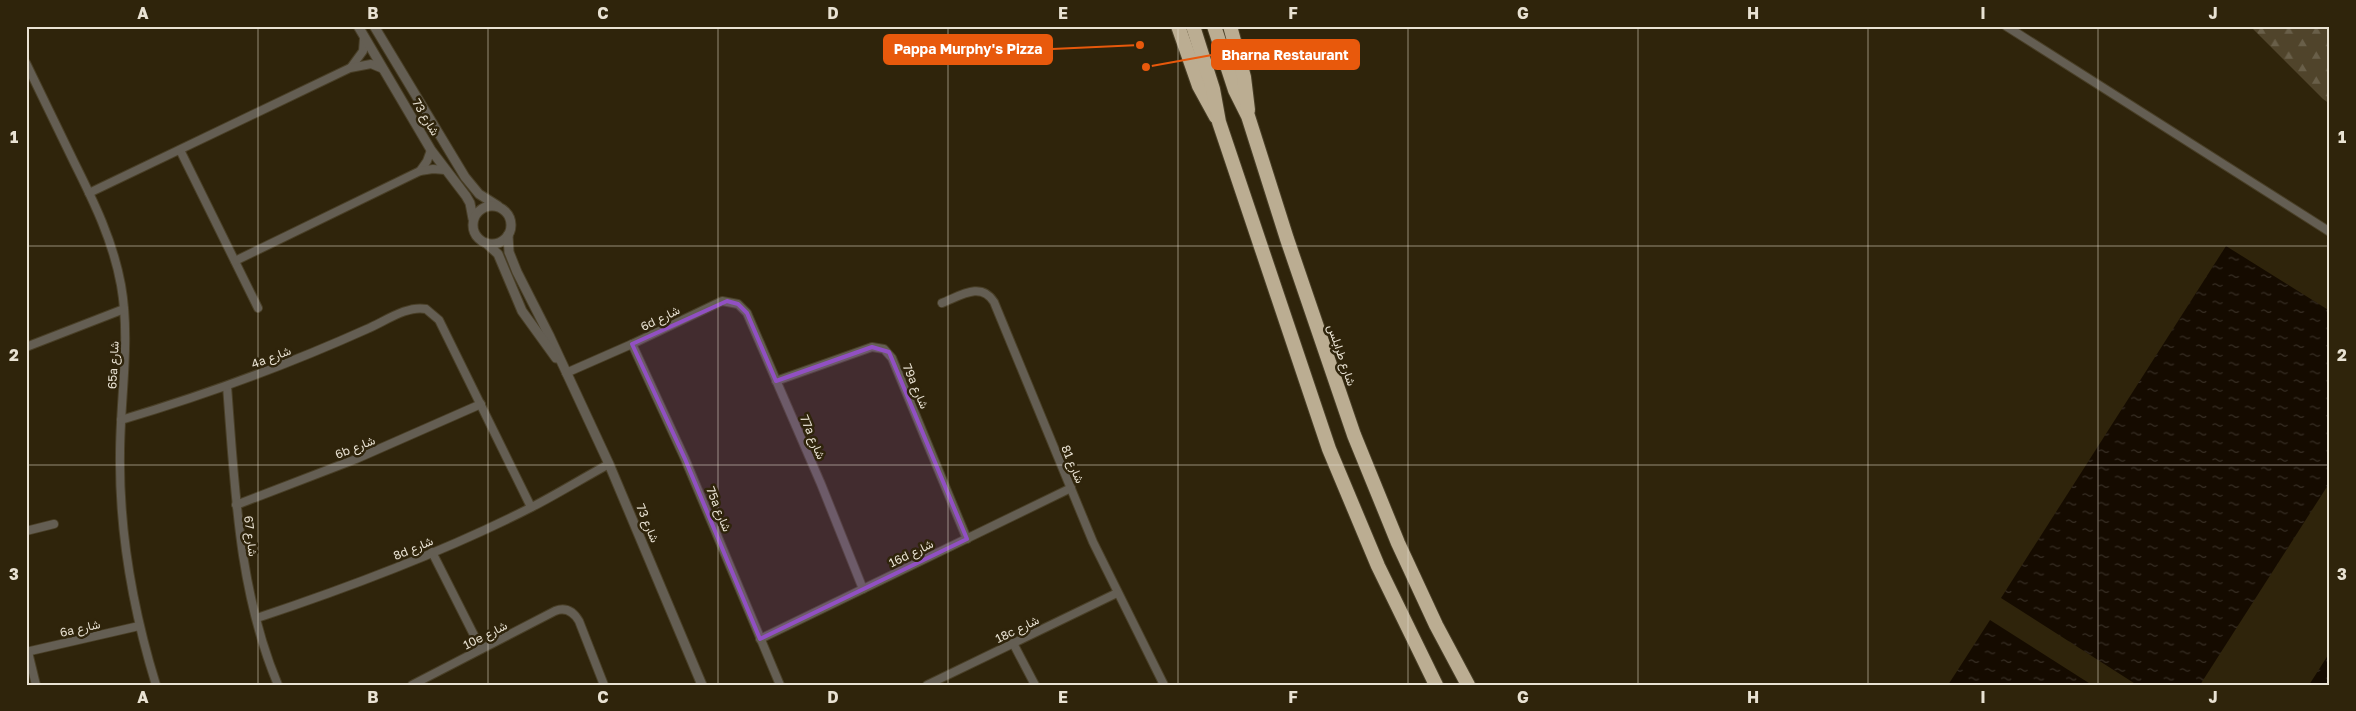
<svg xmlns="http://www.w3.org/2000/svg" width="2356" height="711" viewBox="0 0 2356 711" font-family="'Golos Text',Vazirmatn,sans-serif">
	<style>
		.forest { fill: url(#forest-firs) }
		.water { fill: url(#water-ripples) }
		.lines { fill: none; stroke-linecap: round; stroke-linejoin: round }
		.minor-casing { stroke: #493f27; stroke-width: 10 }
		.tertiary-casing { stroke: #493f27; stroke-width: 11 }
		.motorway-casing { stroke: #493f27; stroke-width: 16 }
		.minor { stroke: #645e53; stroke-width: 8 }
		.tertiary { stroke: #645e53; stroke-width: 9 }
		.motorway { stroke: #bbad92; stroke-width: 14 }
		.marked { fill: #9150c3; fill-opacity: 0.2; stroke: #9150c3; stroke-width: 4; stroke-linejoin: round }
		.grid { fill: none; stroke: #e9e2d3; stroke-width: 1; stroke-opacity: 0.55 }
		.labels { text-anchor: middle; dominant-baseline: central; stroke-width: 5; stroke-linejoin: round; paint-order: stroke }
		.street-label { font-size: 12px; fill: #e9e2d3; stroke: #2f240b }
		.leader { fill: none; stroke: #e8590c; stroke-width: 2 }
		.callout-dot { fill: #e8590c; stroke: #2f240b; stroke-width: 2 }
		.callout { fill: #e8590c; stroke: #e8590c; stroke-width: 2 }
		.callout-label { font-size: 14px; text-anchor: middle; font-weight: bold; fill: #fff }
		.neatline { fill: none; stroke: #e9e2d3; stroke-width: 2 }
		.grid-label { font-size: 16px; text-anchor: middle; font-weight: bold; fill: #e9e2d3 }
	</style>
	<defs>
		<pattern id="forest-firs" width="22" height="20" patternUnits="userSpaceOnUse" patternTransform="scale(1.25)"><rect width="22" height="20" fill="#50442b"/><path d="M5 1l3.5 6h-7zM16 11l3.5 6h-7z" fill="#695f49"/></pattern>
		<pattern id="water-ripples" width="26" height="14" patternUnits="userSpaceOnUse" patternTransform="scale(1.25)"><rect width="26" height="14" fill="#150b00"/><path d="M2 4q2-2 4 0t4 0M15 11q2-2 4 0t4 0" fill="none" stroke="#372e24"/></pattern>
	</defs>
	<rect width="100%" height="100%" fill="#2f240b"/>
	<polygon class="forest" points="2250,26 2330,26 2330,104 2323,99"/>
	<g class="water">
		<polygon points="2226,246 2330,311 2330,482 2200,685 2137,685 2001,598"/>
		<polygon points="1990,620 2092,685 1948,685"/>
		<polygon points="2330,652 2330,685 2309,685"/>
	</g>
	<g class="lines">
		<defs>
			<g id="minor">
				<polyline points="2006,26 2330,232"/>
				<path d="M26 63C42 96 58 129 74 162 94 202 113 241 121 285 131 341 120 398 120 454 119 533 133 610 156 685"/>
				<polyline points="352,66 363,51 364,38"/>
				<polyline points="180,150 258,308"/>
				<polyline points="420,171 427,161 431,150"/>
				<polyline points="89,193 350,68 371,64 383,69"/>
				<polyline points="235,261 420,171 433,169 445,170"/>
				<path d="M942 303C960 296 981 281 994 302L1093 542 1164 685"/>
				<polyline points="632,344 685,459 780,685"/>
				<polyline points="26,347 124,309"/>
				<polyline points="566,373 632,344 722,301 738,304 747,313 821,484 863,589"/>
				<polyline points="776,381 872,347 884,349 892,358 967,539"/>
				<path d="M227 386C235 487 238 590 278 685"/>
				<path d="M121 420C205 395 287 365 367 329 384 322 407 305 426 309L439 320 531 507"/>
				<polyline points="236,505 356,459 481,404"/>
				<polyline points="26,531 54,524"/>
				<polyline points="432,552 481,649"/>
				<path d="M257 618C350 587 444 552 532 507 559 493 583 478 609 464"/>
				<polyline points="760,639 1071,488"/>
				<polyline points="1013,643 1035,685"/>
				<polyline points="26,652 139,626"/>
				<polyline points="28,652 36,685"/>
				<path d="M412 685 555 611C565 607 573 611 579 621L604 685"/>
				<polyline points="927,685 1117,593"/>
			</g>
			<g id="tertiary">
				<polyline points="358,26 431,150 466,196 470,203 473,219"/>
				<polyline points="374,26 465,177 479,194 498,206"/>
				<circle cx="492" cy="225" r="19"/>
				<polyline points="508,235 509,252 517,272 549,335 609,464 702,685"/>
				<polyline points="486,243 498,254 522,311 556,358"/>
			</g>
			<g id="motorway">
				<polyline points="1178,26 1199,86 1216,117"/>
				<polyline points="1193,26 1213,89 1219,122 1329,449 1378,566 1436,685"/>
				<polyline points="1214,26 1235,90 1248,116 1287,239 1354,435 1398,543 1436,625 1468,685"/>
				<polyline points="1230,26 1244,77 1248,110"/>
			</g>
		</defs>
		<use href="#minor" class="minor-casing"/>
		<use href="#tertiary" class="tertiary-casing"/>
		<use href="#motorway" class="motorway-casing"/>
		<use href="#minor" class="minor"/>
		<use href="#tertiary" class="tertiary"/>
		<use href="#motorway" class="motorway"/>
	</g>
	<path class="marked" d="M727 301 738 304 747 313 776 381 872 347 889 352 967 539 760 639 685 459 632 344Z"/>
	<path class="grid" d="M258 26V685M488 26V685M718 26V685M948 26V685M1178 26V685M1408 26V685M1638 26V685M1868 26V685M2098 26V685M26 246H2330M26 465H2330"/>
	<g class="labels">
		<g class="street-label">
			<text transform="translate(426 117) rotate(59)">شارع 73</text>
			<text transform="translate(660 318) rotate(-26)">6d شارع</text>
			<text transform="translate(1342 355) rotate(71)">شارع طرابلس</text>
			<text transform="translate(271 357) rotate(-21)">4a شارع</text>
			<text transform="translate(113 365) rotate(-87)">65a شارع</text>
			<text transform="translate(916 386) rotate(67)">79a شارع</text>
			<text transform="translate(813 437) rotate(67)">77a شارع</text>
			<text transform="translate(355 447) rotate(-22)">6b شارع</text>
			<text transform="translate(1073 464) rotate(67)">شارع 81</text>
			<text transform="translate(719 509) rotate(68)">75a شارع</text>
			<text transform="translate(648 523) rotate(67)">شارع 73</text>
			<text transform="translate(251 536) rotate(83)">شارع 67</text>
			<text transform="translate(413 548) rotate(-23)">8d شارع</text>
			<text transform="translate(911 553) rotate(-26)">16d شارع</text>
			<text transform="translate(80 628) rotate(-13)">6a شارع</text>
			<text transform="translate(1017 629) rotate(-26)">18c شارع</text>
			<text transform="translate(485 635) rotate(-27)">10e شارع</text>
		</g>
	</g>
	<path class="leader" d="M1140 45L1052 49M1146 67L1212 55"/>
	<g class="callout-dot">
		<circle cx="1140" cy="45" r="5"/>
		<circle cx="1146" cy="67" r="5"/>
	</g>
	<g class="callout">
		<rect x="884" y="35" width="168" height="29" rx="5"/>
		<rect x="1212" y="40" width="147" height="29" rx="5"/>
	</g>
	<g class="callout-label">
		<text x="968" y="54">Pappa Murphy's Pizza</text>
		<text x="1285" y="60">Bharna Restaurant</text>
	</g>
	<rect width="2356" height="711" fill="none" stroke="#2f240b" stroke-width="55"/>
	<rect x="28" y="28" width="2300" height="656" class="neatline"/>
	<g class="grid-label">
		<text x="143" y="19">A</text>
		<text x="373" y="19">B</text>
		<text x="603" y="19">C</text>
		<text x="833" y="19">D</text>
		<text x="1063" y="19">E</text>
		<text x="1293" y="19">F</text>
		<text x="1523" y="19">G</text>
		<text x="1753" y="19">H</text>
		<text x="1983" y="19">I</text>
		<text x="2213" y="19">J</text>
		<text x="14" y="143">1</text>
		<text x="2342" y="143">1</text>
		<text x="14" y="361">2</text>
		<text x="2342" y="361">2</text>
		<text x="14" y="580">3</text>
		<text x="2342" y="580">3</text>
		<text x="143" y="703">A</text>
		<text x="373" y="703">B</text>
		<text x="603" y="703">C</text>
		<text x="833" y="703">D</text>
		<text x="1063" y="703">E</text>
		<text x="1293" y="703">F</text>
		<text x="1523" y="703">G</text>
		<text x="1753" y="703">H</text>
		<text x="1983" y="703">I</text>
		<text x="2213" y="703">J</text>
	</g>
</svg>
